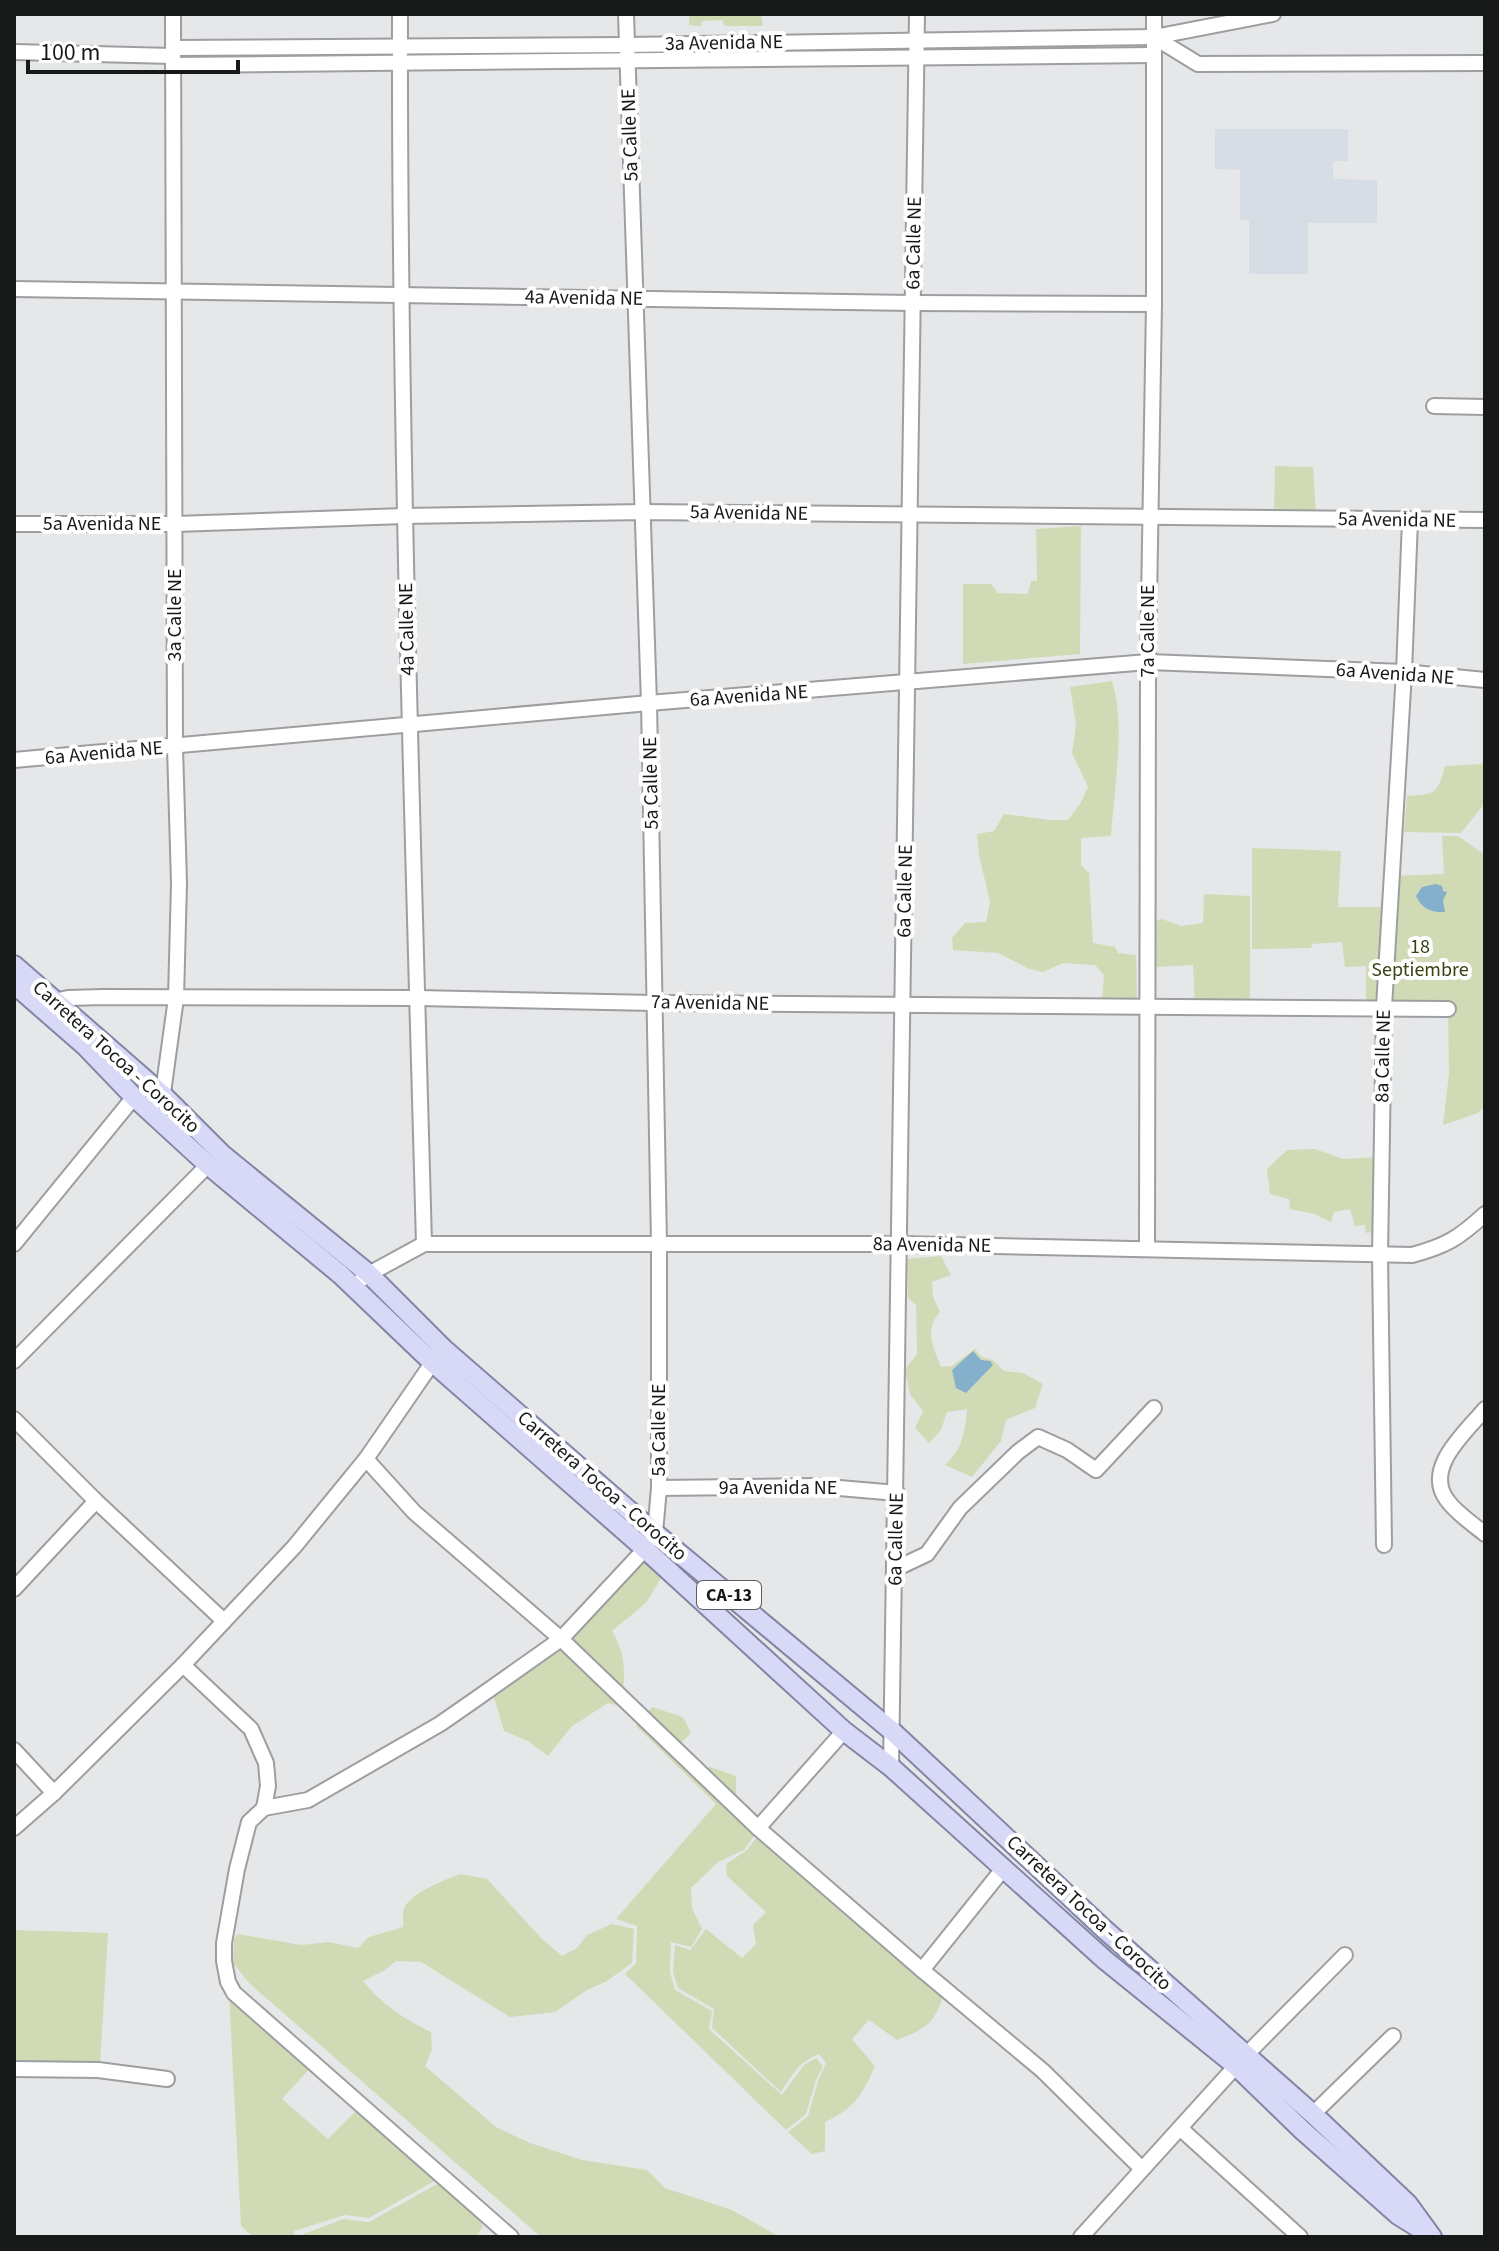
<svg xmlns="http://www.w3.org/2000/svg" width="1499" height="2251" viewBox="0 0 1499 2251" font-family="'Source Sans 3',sans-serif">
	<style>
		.built { fill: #d6dde4 }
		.green { fill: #d0dbb5 }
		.water { fill: #85b0cc }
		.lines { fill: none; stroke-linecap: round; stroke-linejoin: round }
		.minor-casing { stroke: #9d9ea0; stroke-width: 18 }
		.major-casing { stroke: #8285a4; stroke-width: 22 }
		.minor { stroke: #fff; stroke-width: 14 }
		.major { stroke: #d7d9f6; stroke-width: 18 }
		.labels { text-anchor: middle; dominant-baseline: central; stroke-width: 8; stroke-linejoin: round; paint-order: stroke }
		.shield { fill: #fff; stroke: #5d5d5d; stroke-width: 2 }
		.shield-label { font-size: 18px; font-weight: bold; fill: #171818 }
		.street-label { font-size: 20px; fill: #171818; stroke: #fff }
		.park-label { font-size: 20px; fill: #384210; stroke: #fff }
	</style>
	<rect width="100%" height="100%" fill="#e6e7e9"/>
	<polygon class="built" points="1215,129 1348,129 1348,161 1333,161 1333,179 1377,180 1377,223 1308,223 1308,274 1249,274 1249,220 1240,220 1240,170 1215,169"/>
	<g class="green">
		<polygon points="689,14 761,14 763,26 725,26 722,20 702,21 701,26 689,25"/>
		<polygon points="1275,466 1313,467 1316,515 1274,514"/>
		<polygon points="1081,526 1080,654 963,664 963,584 991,584 998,593 1028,594 1031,581 1037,581 1036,529"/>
		<path d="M1112 681C1126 724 1114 790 1111 836L1081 838V865L1089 873 1093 943 1115 947 1118 953 1136 955 1137 1000H1102L1104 975 1095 965 1063 963 1043 972 1029 969 998 953 953 950 952 938 965 923 986 922 990 902 979 855 977 834 994 831 1004 814 1050 820H1068L1080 804 1088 787 1072 753 1076 725 1070 687Z"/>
		<path d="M1485 755V803L1461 833 1404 832 1407 796C1436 794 1437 795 1445 766L1482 764Z"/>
		<polygon points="1442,836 1458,836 1485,855 1485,1106 1478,1113 1443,1125 1449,1073 1448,1009 1384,1007 1392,876 1444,874"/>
		<polygon points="1252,848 1341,851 1338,907 1386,907 1381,1004 1366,1003 1366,966 1345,967 1342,942 1312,944 1311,948 1252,949"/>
		<polygon points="1204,894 1250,896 1250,1005 1195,1004 1193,965 1155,967 1156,921 1162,919 1181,926 1203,923"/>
		<polygon points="1315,1149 1343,1159 1379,1157 1379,1231 1366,1233 1365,1225 1355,1226 1350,1209 1334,1212 1331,1222 1314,1214 1290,1209 1289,1199 1270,1194 1267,1169 1287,1150"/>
		<path d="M941 1256 951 1275 932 1282 933 1297 940 1312C924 1330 933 1347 941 1367L952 1366 975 1349 982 1357 993 1360 1004 1371 1023 1373 1043 1384 1035 1408 1006 1420 1001 1441 972 1477 945 1465C962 1450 965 1432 967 1409L947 1412 941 1430 929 1443 915 1428 923 1411 910 1394 905 1369 917 1354 916 1305 908 1298 907 1259Z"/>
		<path d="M648 1556 663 1575 646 1603 612 1631C627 1656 626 1679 620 1706L608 1703 571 1727 548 1756 528 1741 504 1731 493 1694Z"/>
		<polygon points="652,1707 683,1717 691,1733 676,1748 700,1771 710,1767 736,1776 736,1797 750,1808 756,1833 744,1850 718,1862 691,1888 692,1908 702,1929 691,1947 671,1942 670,1972 675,1990 712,2011 709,2029 782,2095 804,2065 816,2058 823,2066 816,2080 806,2114 786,2130 625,1974 636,1963 637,1926 616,1919 716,1804 636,1726"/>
		<path d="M759 1834 943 1996C934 2026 924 2029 897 2040L869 2020 852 2039 875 2066C862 2095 855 2108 825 2122V2151L812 2154 788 2132 808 2116 818 2081 826 2063 819 2054C800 2061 792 2075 781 2092L712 2028 714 2009 678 1988 673 1972 675 1945 690 1950 706 1929 742 1958 756 1944 753 1925 766 1912 727 1876 726 1864 747 1850Z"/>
		<path d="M460 1874 487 1879 542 1939 562 1956 577 1948 587 1935 612 1924 634 1929 632 1963 607 1981 587 1990 555 2012 510 2017 421 1962 396 1961 385 1970 363 1981C381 2004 404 2019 431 2032L432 2050 425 2066 496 2127 530 2143 582 2160 647 2170 665 2188 732 2210 780 2237H541L250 1984 233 1963 234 1939 238 1934 301 1945 329 1942 358 1948 369 1937 403 1927C404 1922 402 1913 404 1908 412 1892 445 1880 460 1874Z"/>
		<polygon points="14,1930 108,1933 100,2065 14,2066"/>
		<polygon points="229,1993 310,2068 282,2099 328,2139 358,2109 438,2179 369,2218 345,2215 294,2231 294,2237 253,2237 241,2226"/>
		<polygon points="439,2183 482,2217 482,2228 476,2237 296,2237 343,2219 369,2222"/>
	</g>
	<g class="water">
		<path d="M1436 884 1442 886 1443 891 1447 892 1443 900 1445 912C1432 913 1421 908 1416 896L1422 887Z"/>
		<polygon points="973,1351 981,1360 990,1361 993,1365 966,1393 956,1388 952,1370"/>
	</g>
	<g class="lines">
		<defs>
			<g id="minor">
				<path d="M400 14C399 424 413 834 424 1244"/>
				<polyline points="1154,37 1198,64 1485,63"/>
				<polyline points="173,48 627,45 1154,37 1273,14"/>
				<polyline points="14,52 173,56"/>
				<polyline points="173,65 1154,55"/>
				<polyline points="14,289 913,303 1154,304"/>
				<polyline points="1434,406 1485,407"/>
				<polyline points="14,524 175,524 404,516 644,512 1485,520"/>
				<polyline points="14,760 649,703 1148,662 1404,672 1485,680"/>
				<polyline points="48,1002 68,998 103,997 418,998 654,1003 1448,1009"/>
				<polyline points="162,1100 176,998 179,883 175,747 173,14"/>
				<polyline points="14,1244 134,1097"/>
				<polyline points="1147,1249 1148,662 1154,304 1154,14"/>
				<path d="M362 1279 369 1274 424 1244H900L1412 1255C1446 1246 1459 1238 1485 1214"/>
				<polyline points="14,1361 208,1165"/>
				<path d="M1485 1409C1466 1432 1423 1468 1447 1500 1456 1513 1473 1524 1485 1534"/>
				<polyline points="14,1419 96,1501 224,1621"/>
				<polyline points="366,1459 414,1512 561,1639 758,1828 922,1970 1043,2071 1142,2169"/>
				<polyline points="659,1488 816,1486 897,1493"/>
				<polyline points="1384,1545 1380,1255 1384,1007 1404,672 1410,520"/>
				<polyline points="895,1569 927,1554 960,1508 1018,1452 1038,1437 1067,1450 1096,1470 1154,1408"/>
				<polyline points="14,1589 96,1501"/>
				<polyline points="183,1665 251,1729 266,1763 268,1786 264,1808"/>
				<polyline points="14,1750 54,1793"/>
				<polyline points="891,1767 917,14"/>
				<polyline points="14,1828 54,1793 183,1665 294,1547 366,1459 437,1356"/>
				<polyline points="758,1828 844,1731"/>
				<polyline points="922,1970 1003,1869"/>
				<polyline points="14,2069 98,2070 167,2079"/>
				<polyline points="1313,2114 1393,2036"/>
				<polyline points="1181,2129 1300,2237"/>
				<polyline points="511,2237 234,1993 228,1982 224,1961 224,1943 237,1869 249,1822 264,1808 308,1800 440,1724 476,1699 561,1639 645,1549 655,1533 659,1488 659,1244 649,703 626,14"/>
				<polyline points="1081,2237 1245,2056 1345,1955"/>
			</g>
			<g id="major">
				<polyline points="14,965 163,1095 223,1155 369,1274 444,1349 655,1533 892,1731 1104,1929 1313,2114 1408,2204 1432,2237"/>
				<polyline points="14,984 85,1046 134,1097 208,1165 341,1275 432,1362 645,1549 844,1731 891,1767 1105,1960 1236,2066 1302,2130 1398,2215 1422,2230"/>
			</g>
		</defs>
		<use href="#minor" class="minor-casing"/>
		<use href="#major" class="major-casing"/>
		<use href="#minor" class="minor"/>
		<use href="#major" class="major"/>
	</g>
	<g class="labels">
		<rect class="shield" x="697" y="1581" width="64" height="28" rx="6"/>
		<g class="shield-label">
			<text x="729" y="1595">CA-13</text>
		</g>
		<g class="street-label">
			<text transform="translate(724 43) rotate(-1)">3a Avenida NE</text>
			<text transform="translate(630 135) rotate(-92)">5a Calle NE</text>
			<text transform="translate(914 243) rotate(-89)">6a Calle NE</text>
			<text transform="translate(584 298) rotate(1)">4a Avenida NE</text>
			<text transform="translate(749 513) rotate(1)">5a Avenida NE</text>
			<text transform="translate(1397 520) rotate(1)">5a Avenida NE</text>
			<text x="102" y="524">5a Avenida NE</text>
			<text transform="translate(175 615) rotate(-90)">3a Calle NE</text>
			<text transform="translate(407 629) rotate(-91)">4a Calle NE</text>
			<text transform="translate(1148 631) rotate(-90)">7a Calle NE</text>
			<text transform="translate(1395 674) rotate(4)">6a Avenida NE</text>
			<text transform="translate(749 696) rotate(-4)">6a Avenida NE</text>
			<text transform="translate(104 753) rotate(-5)">6a Avenida NE</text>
			<text transform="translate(651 783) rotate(-91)">5a Calle NE</text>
			<text transform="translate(905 891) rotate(-89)">6a Calle NE</text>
			<text transform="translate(710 1003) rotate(1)">7a Avenida NE</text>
			<text transform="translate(1383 1056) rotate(-89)">8a Calle NE</text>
			<text transform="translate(116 1057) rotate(42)">Carretera Tocoa - Corocito</text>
			<text transform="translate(932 1245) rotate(1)">8a Avenida NE</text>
			<text transform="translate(659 1430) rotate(-90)">5a Calle NE</text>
			<text transform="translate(602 1486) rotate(41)">Carretera Tocoa - Corocito</text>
			<text x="778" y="1488">9a Avenida NE</text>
			<text transform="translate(896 1539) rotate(-89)">6a Calle NE</text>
			<text transform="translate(1089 1913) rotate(43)">Carretera Tocoa - Corocito</text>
		</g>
		<g class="park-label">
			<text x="1420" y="947">18<tspan x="1420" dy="23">Septiembre</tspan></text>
		</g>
	</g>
	<rect width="1499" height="2251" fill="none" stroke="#171818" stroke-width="32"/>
	<path d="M28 60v12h210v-12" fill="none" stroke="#171818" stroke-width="4"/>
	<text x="40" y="60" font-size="24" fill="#171818" stroke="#ffffff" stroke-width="6" paint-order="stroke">100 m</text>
</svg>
